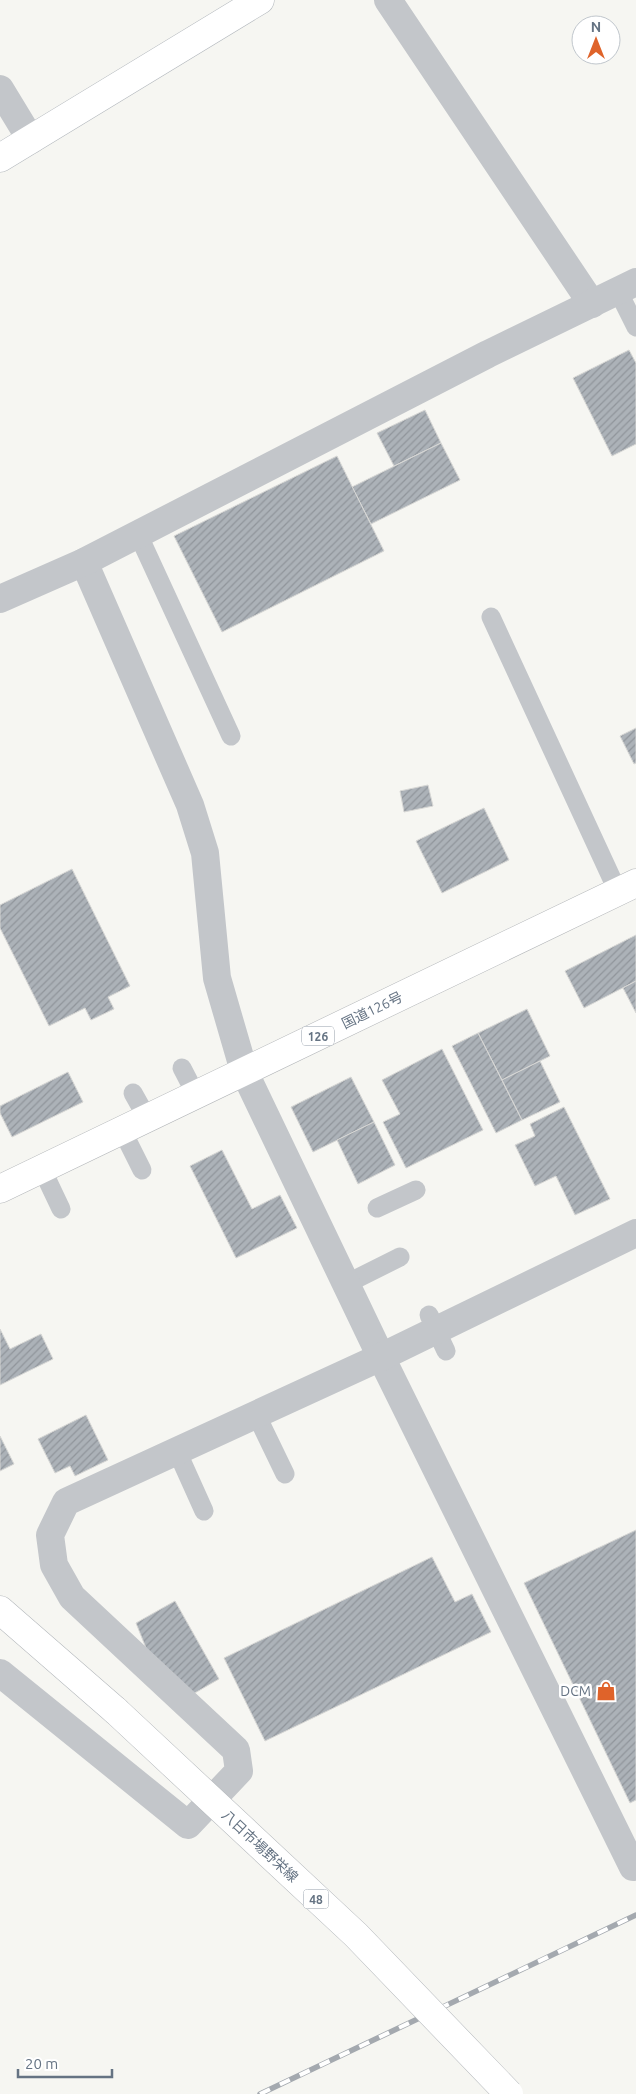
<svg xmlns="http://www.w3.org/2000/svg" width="636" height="2094" viewBox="0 0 636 2094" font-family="Ubuntu,'Noto Sans JP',sans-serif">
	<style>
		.building { fill: url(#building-hatch); stroke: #d7d7d5 }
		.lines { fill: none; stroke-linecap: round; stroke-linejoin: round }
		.secondary-casing { stroke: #b3b8bd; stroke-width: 29 }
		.primary-casing { stroke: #b4b8bc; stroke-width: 29 }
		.highway-casing { stroke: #b4b7ba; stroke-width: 29 }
		.lane { stroke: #c3c6ca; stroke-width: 19 }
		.street { stroke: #c3c6ca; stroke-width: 28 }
		.secondary { stroke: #fff; stroke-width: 28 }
		.primary { stroke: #fff; stroke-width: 28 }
		.highway { stroke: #fff; stroke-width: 28 }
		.rail-casing { stroke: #a4a9af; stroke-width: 5.5 }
		.rail { stroke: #fff; stroke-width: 4; stroke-dasharray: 11; stroke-linecap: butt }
		.primary-bridge-casing { stroke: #b4b8bc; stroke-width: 29; stroke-linecap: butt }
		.primary-bridge { stroke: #fff; stroke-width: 28 }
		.labels { text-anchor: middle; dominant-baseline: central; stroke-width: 5; stroke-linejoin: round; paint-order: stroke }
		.shield { fill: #fff; stroke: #939da8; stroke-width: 1 }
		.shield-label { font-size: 12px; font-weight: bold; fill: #657383 }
		.street-label { font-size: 14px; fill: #657383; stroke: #fff }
		.poi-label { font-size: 14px; fill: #657383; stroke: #fff; text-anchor: end }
	</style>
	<defs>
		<pattern id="building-hatch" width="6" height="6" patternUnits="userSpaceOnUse" patternTransform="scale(1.25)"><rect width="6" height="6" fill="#acb2b8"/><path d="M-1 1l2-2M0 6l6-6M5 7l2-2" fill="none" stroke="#90959b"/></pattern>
	</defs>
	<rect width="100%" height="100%" fill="#f6f6f2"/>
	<g class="building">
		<polygon points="629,350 636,363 636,444 612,456 573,378"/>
		<polygon points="425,410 441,443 394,466 377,433"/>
		<polygon points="441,443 460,480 371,524 352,487"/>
		<polygon points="337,456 384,551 222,632 174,536"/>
		<polygon points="636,728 636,763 634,764 620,736"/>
		<polygon points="428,785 433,806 404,812 400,791"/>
		<polygon points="484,808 509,860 442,893 416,841"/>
		<polygon points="72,869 130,986 108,997 114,1009 91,1020 85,1008 49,1026 0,928 0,905"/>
		<polygon points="636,935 636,981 584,1008 565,971"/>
		<polygon points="636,981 636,1013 623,988"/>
		<polygon points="527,1009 550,1056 502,1080 478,1033"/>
		<polygon points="478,1033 522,1120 496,1133 452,1046"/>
		<polygon points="442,1049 483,1130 406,1168 383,1122 400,1114 382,1080"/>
		<polygon points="540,1061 560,1102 522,1120 502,1080"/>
		<polygon points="68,1072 83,1102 12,1137 0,1113 0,1106"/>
		<polygon points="351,1077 374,1122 313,1152 291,1107"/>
		<polygon points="564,1107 610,1199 575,1215 556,1176 535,1186 515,1145 535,1136 530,1124"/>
		<polygon points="374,1122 395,1165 358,1184 337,1140"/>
		<polygon points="222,1150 252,1209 280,1195 297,1228 236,1258 190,1166"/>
		<polygon points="0,1329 10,1349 41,1334 53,1359 0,1385"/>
		<polygon points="86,1415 108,1460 75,1476 70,1466 55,1473 38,1439"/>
		<polygon points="0,1436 14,1464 0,1471"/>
		<polygon points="636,1530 636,1800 630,1803 524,1583"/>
		<polygon points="432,1557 455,1602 472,1594 491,1632 265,1741 224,1658"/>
		<polygon points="175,1601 219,1679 193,1694 146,1648 136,1623"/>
	</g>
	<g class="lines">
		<defs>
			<polyline id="secondary" points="0,158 260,0"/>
			<polyline id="primary" points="0,1610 116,1711"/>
			<polyline id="highway" points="0,1189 636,883"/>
		</defs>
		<use href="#secondary" class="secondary-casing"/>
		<use href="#primary" class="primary-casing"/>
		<use href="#highway" class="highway-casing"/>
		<g class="lane">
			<polyline points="618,291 636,327"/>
			<polyline points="138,534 231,736"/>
			<polyline points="491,617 618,892"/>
			<polyline points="182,1068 196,1095"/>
			<polyline points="133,1093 147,1118"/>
			<polyline points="122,1130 142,1170"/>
			<polyline points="42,1169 61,1209"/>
			<polyline points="377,1208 416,1190"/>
			<polyline points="346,1284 400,1257"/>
			<polyline points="429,1315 446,1351"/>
			<polyline points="256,1414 285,1474"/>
			<polyline points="177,1451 204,1511"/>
		</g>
		<g class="street">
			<polyline points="388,0 592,304"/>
			<polyline points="0,89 31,140"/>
			<polyline points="84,562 190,805 205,853 217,978 244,1071 381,1357 633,1867"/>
			<polyline points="0,599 84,562 488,354 636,282"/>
			<polyline points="0,1673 188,1825 239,1771 236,1750 72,1597 54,1565 50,1535 66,1502 381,1357 636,1233"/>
		</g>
		<use href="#secondary" class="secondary"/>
		<use href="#primary" class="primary"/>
		<use href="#highway" class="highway"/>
		<defs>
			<polyline id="rail" points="260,2094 636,1915"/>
		</defs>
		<use href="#rail" class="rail-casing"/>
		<use href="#rail" class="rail"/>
		<defs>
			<polyline id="primary-bridge" points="116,1711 356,1935 509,2094"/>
		</defs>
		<use href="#primary-bridge" class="primary-bridge-casing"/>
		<use href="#primary-bridge" class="primary-bridge"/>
	</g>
	<defs>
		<symbol id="shop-bare" viewBox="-9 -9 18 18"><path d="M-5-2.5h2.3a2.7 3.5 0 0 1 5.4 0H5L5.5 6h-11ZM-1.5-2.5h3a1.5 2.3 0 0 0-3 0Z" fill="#df632a" stroke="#fff" stroke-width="2.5" paint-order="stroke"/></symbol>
	</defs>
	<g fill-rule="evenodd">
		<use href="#shop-bare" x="592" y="1677" width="28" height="28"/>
	</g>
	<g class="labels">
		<g class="shield">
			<rect x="302" y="1026.5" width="32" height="19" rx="4"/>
			<rect x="303.5" y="1889.5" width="25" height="19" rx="4"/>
		</g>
		<g class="shield-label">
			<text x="318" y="1036">126</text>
			<text x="316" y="1899">48</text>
		</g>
		<g class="street-label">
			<text transform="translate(372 1010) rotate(-26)">国道126号</text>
			<text transform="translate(260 1846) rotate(43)">八日市場野栄線</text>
		</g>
		<g class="poi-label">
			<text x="591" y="1691">DCM</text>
		</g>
	</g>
	<g transform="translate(596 40)"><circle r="24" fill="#ffffff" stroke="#c1c7cd"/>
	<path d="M0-4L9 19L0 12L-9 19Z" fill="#df632a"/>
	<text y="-8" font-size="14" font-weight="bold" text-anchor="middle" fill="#657383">N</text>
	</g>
	<path d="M18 2069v8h94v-8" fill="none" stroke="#657383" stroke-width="2.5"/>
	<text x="25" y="2069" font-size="15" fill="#657383" stroke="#ffffff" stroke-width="4" paint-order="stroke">20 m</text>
</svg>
